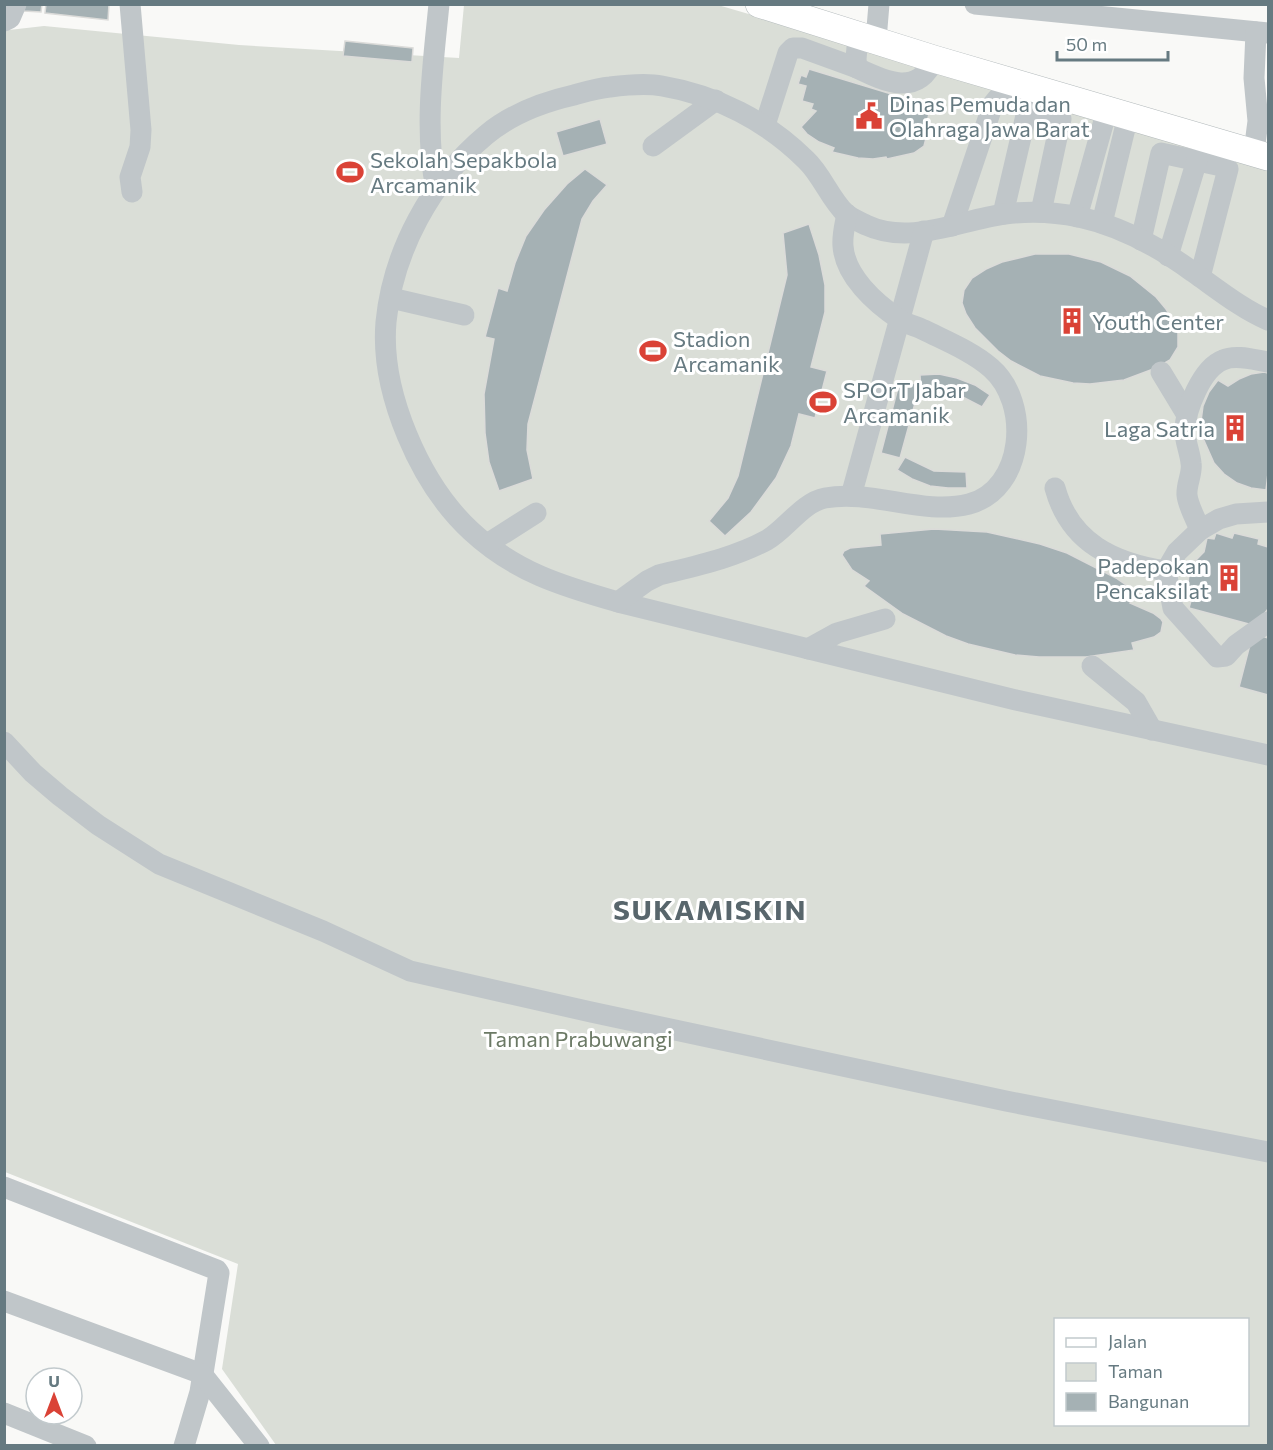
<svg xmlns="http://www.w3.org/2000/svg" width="1273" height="1450" viewBox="0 0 1273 1450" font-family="Commissioner,sans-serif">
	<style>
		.green { fill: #daded7; fill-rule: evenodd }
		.building { fill: #a5b1b4; stroke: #dbdbd9; stroke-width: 1.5 }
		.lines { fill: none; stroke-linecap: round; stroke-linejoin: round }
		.major-casing { stroke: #b2b9bb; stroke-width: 28 }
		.minor { stroke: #c0c6c9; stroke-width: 21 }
		.major { stroke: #fff; stroke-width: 27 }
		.labels { text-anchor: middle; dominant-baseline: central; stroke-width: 6; stroke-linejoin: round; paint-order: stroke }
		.poi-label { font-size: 22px; fill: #667a81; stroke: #fff; text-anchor: start }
		.park-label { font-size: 22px; fill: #6b7965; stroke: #fff }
		.district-label { font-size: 28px; font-weight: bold; letter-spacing: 1.5px; fill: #58666c; stroke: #fff }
	</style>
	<rect width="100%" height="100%" fill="#f9f9f7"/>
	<path class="green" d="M4 5 9 30 44 26 239 45 459 58 464 5H718L1268 167V1445H276L222 1369 238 1264 5 1172ZM1056 1320H1248V1424H1056Z"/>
	<g class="building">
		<polygon points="25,4 42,4 41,12 24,11"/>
		<polygon points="46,4 109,4 108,20 45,13"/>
		<polygon points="345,41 413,48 412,62 343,56"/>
		<polygon points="809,69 931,106 927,122 930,123 924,146 914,153 887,159 886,157 873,159 858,158 832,152 834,148 819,142 807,134 801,127 816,111 811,109 813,104 802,101 806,86 798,84 801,75 806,77"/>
		<polygon points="600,119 607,144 563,156 556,132"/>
		<polygon points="585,169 607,185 593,201 582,219 528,424 527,450 533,479 499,491 489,462 485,433 484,394 494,339 485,337 498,288 507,291 515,263 526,236 544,210 567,184"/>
		<polygon points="809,224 819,255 825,285 825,312 811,367 827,371 815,418 799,414 791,446 776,478 751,512 725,536 709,521 728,498 738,476 787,275 783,233"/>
		<polygon points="1035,254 1069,254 1101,262 1130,276 1156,297 1166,309 1178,328 1178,347 1170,360 1156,368 1124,380 1090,384 1073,383 1040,376 1011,361 998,351 975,328 966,314 962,303 964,290 972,278 986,269 1002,262"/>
		<polygon points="1264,372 1268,373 1268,473 1266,490 1251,488 1237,483 1224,474 1214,463 1202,436 1201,421 1203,406 1209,392 1218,380 1228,386 1239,379 1251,374"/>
		<polygon points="939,374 957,378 975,385 990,395 982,407 953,392 921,390 920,375"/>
		<polygon points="900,380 920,385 900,458 881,453"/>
		<polygon points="905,457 934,471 966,472 967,488 948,488 930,486 912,479 897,470"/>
		<polygon points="934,529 987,532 1040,544 1067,553 1116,578 1139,594 1130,603 1153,613 1161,619 1163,622 1161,632 1154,637 1132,643 1134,650 1086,657 1039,657 1015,655 968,644 946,636 903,614 864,586 869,581 852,570 842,555 844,551 850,548 881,545 880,534"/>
		<polygon points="1216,533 1232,538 1234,533 1259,539 1258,544 1268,547 1268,609 1263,615 1260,627 1189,608 1192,597 1188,585 1189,572 1195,561 1204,552 1207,538 1214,539"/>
		<polygon points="1253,633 1268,638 1268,695 1239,687"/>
	</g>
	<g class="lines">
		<defs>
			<polyline id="major" points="759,4 934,59 1268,157"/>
		</defs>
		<use href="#major" class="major-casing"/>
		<g class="minor">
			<polyline points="130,4 141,130 140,147 130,177 132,192"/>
			<polyline points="975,4 1268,33"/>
			<polyline points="4,21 10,18 16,4"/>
			<path d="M858 36 856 59 857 68C886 82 918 97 934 59"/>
			<polyline points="876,40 879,4"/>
			<polyline points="765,125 788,53 793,48 802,48 857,68"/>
			<polyline points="653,146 716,100"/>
			<polyline points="1254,152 1258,121 1254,78 1256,32"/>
			<path d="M436 189C424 129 433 65 439 4"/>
			<polyline points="1003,214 1028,107"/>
			<polyline points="1077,217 1107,110"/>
			<polyline points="1102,223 1128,116"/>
			<polyline points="952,226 993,104 997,99 1058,115 1061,119 1041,212"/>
			<polyline points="1141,240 1161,153 1226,167 1228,169 1200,277"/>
			<polyline points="1168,256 1197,160"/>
			<polyline points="391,298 464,315"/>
			<path d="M1268 320C1242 309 1216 288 1193 272 1159 247 1120 226 1079 217 1055 212 1029 211 1005 214 959 220 911 246 866 225 860 222 851 218 846 214 830 199 822 175 806 160 767 121 716 95 662 86 646 83 626 85 610 87 598 88 585 92 574 95 543 102 510 115 486 135 431 181 393 251 386 322 380 392 420 484 471 531 515 572 562 586 618 602L1016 700 1268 755"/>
			<polyline points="1161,372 1187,415"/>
			<path d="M1055 488C1070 543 1114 563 1166 571"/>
			<polyline points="851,496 924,231"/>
			<polyline points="1268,512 1236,514 1219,519 1200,530 1177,552 1166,571 1173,608 1217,657 1226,656 1236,645 1268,622"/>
			<path d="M1200 530C1196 519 1188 506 1187 495 1186 484 1193 473 1191 463 1190 452 1185 442 1185 431 1185 410 1202 368 1223 360 1236 354 1255 360 1268 362"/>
			<polyline points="487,544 536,513"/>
			<path d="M618 602 647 581 659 575C695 566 734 558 767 540 785 530 803 502 825 498 872 489 923 516 969 504 1025 489 1031 403 991 368 973 352 946 341 924 330 916 326 906 324 899 319 875 303 845 276 843 246 842 235 845 225 847 214"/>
			<polyline points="808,649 837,633 885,619"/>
			<polyline points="1092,666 1136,702 1152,730"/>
			<polyline points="4,742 33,773 60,796 98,825 159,864 323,931 410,971 591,1012 1006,1101 1268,1152"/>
			<polyline points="4,1187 217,1270 219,1273 200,1392 184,1446"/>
			<polyline points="4,1301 202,1374 259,1446"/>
			<polyline points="4,1413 86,1446"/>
		</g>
		<use href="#major" class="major"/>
	</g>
	<defs>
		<symbol id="civic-bare" viewBox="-9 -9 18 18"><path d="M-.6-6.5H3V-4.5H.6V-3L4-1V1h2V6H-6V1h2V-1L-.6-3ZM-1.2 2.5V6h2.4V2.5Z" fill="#da4236" stroke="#fff" stroke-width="2.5" paint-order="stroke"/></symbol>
		<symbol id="stadium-bare" viewBox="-9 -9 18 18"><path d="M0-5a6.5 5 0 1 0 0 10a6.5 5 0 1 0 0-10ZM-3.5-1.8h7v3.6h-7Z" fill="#da4236" stroke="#fff" stroke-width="2.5" paint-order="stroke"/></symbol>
		<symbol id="building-bare" viewBox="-9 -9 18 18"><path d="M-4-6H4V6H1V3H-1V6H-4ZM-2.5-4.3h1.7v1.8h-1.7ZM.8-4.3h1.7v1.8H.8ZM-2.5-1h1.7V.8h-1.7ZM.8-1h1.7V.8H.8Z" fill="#da4236" stroke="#fff" stroke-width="2.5" paint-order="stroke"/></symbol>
	</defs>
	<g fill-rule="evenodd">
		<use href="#civic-bare" x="850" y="97" width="38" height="38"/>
		<use href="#stadium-bare" x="331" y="153" width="38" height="38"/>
		<use href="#building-bare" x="1053" y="302" width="38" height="38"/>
		<use href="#stadium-bare" x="634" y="332" width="38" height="38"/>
		<use href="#stadium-bare" x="804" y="383" width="38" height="38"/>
		<use href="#building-bare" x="1216" y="409" width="38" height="38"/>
		<use href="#building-bare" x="1210" y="559" width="38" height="38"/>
	</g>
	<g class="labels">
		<g class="poi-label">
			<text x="889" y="103">Dinas Pemuda dan<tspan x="889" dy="25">Olahraga Jawa Barat</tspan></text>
			<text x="370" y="159">Sekolah Sepakbola<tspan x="370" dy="25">Arcamanik</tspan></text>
			<text x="1092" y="321">Youth Center</text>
			<text x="673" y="338">Stadion<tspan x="673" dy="25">Arcamanik</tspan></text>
			<text x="843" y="389">SPOrT Jabar<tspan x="843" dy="25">Arcamanik</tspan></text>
			<text x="1215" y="428" text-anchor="end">Laga Satria</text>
			<text x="1209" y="565" text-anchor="end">Padepokan<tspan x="1209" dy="25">Pencaksilat</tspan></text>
		</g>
		<g class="park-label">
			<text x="578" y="1038">Taman Prabuwangi</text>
		</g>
		<g class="district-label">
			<text x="710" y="909">SUKAMISKIN</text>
		</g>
	</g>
	<rect width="1273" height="1450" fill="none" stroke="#667a81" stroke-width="12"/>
	<rect x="1054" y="1318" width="195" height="108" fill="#ffffff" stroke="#c2cacd" stroke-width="1.5"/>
	<rect x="1066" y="1338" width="30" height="9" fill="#ffffff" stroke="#c2cacd" stroke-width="1.5"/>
	<text x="1108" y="1348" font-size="18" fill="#667a81">Jalan</text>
	<rect x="1066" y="1363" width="30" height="18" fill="#daded7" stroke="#c2cacd" stroke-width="1.5"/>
	<text x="1108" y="1378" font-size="18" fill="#667a81">Taman</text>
	<rect x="1066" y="1393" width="30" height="18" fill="#a5b1b4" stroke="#c2cacd" stroke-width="1.5"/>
	<text x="1108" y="1408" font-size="18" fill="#667a81">Bangunan</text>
	<g transform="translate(54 1396)"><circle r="28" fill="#ffffff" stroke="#c2cacd" stroke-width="1.5"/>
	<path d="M0-4.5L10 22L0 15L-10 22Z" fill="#da4236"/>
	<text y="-9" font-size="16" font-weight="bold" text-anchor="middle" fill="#667a81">U</text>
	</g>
	<path d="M1057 51v9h111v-9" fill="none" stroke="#667a81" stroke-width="3"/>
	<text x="1066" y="51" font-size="18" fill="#667a81" stroke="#ffffff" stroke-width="4.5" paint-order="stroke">50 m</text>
</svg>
